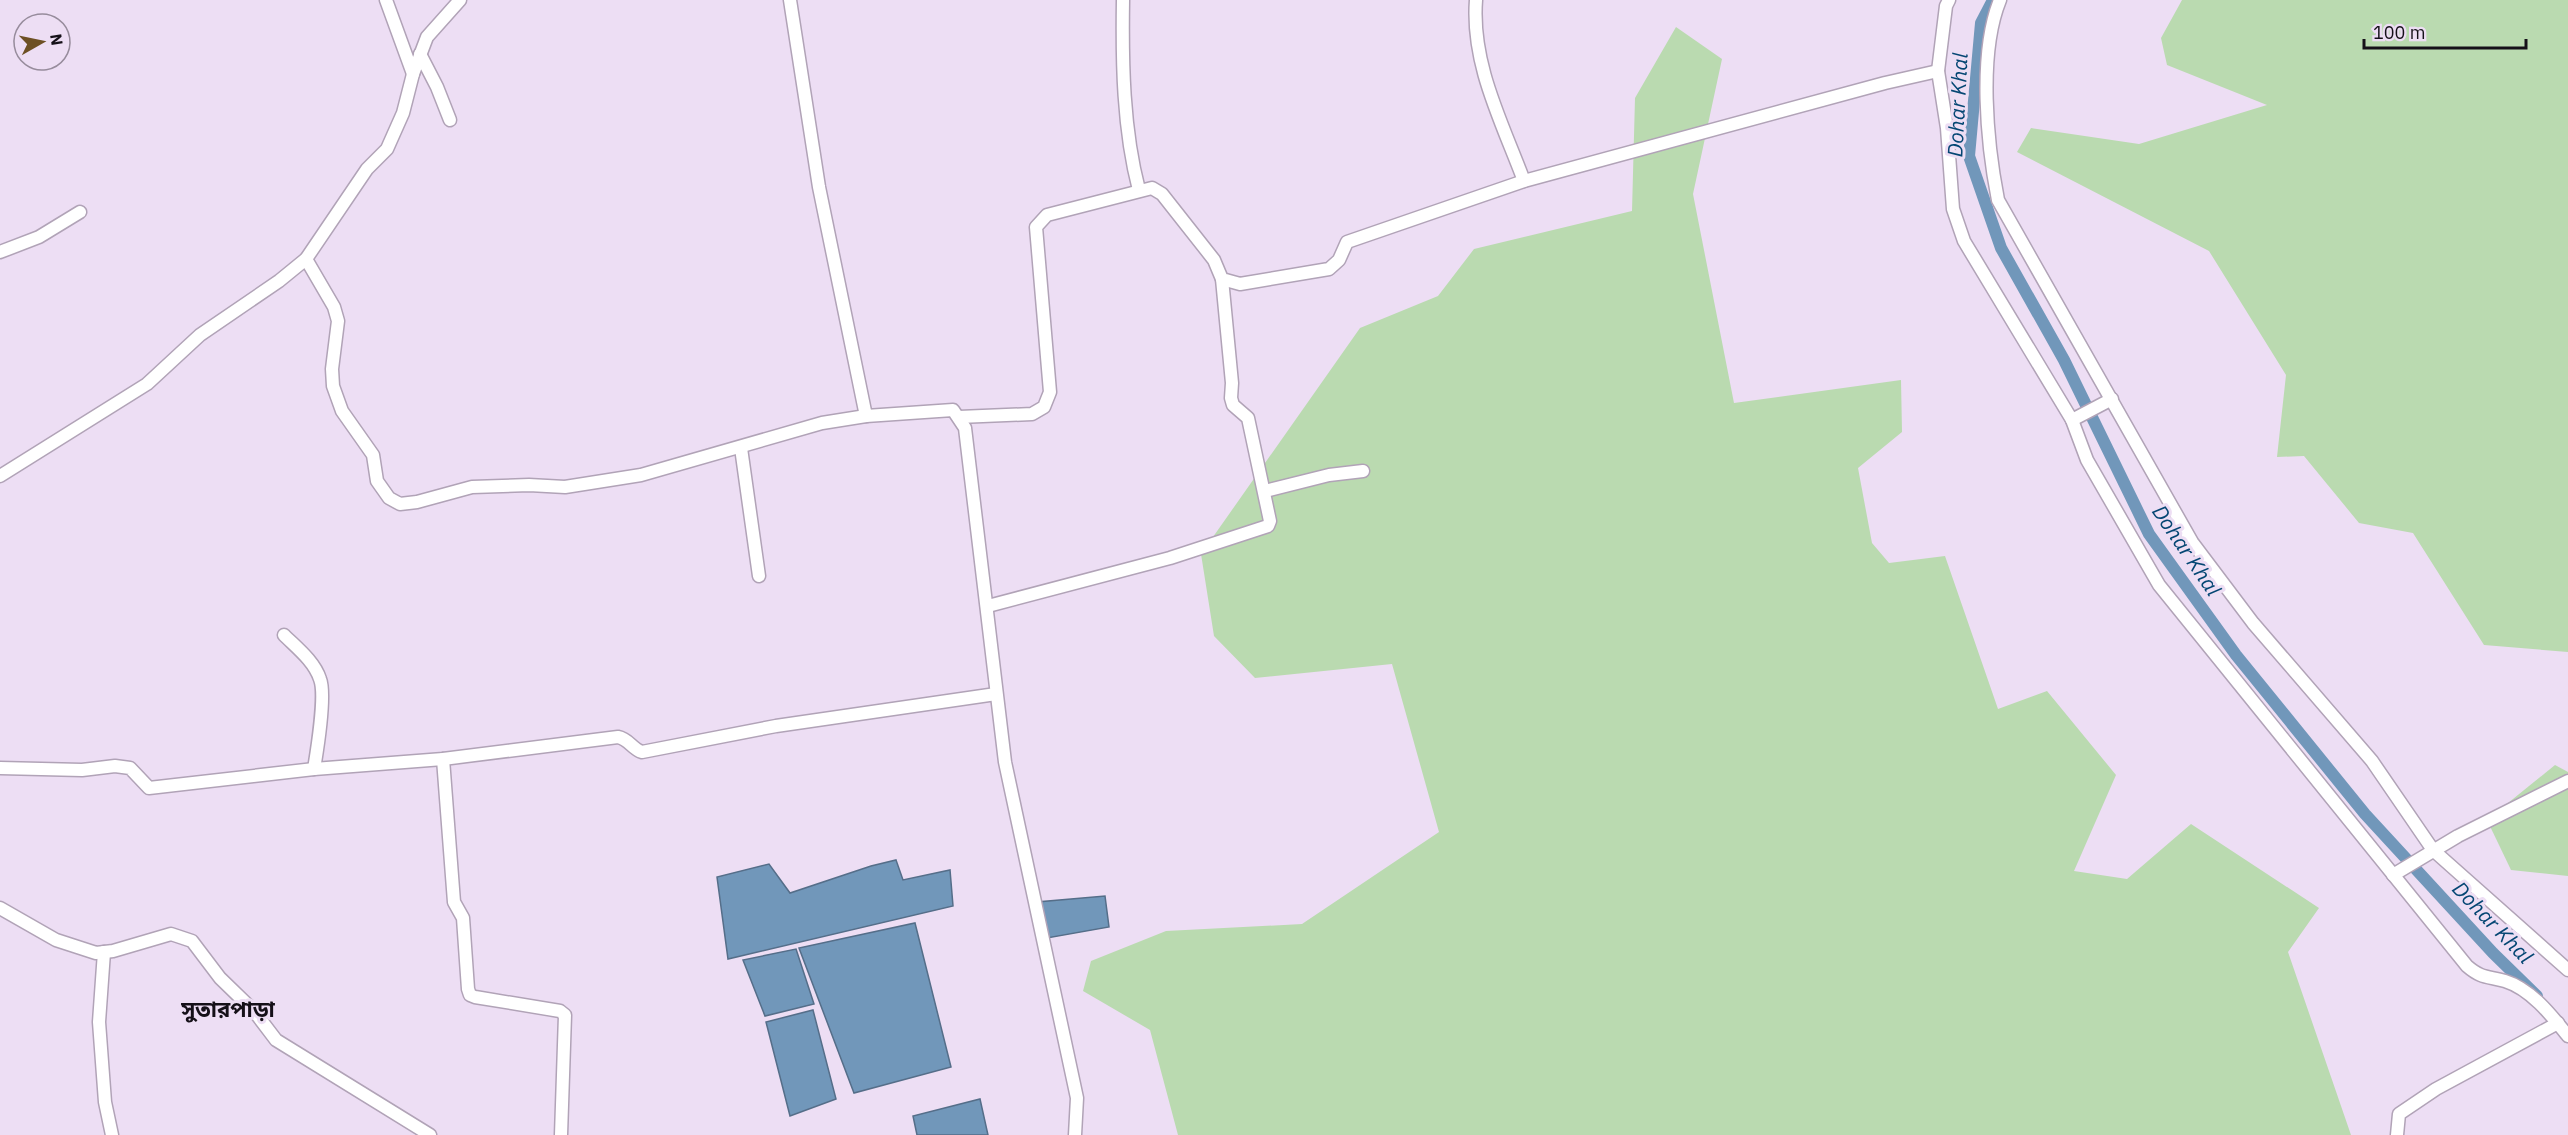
<svg xmlns="http://www.w3.org/2000/svg" width="2568" height="1135" viewBox="0 0 2568 1135" font-family="'IBM Plex Sans','Noto Sans Bengali',sans-serif">
	<style>
		.green { fill: #badab0 }
		.water { fill: #7197ba; stroke: #556e89; stroke-width: 1.5 }
		.lines { fill: none; stroke-linecap: round; stroke-linejoin: round }
		.canal { stroke: #7197ba; stroke-width: 12 }
		.street-casing { stroke: #b1a3b7; stroke-width: 15 }
		.street { stroke: #fff; stroke-width: 12 }
		.labels { text-anchor: middle; dominant-baseline: central; stroke-width: 6; stroke-linejoin: round; paint-order: stroke }
		.water-label { font-size: 21px; font-style: italic; fill: #044673; stroke: #eddef4 }
		.quarter-label { font-size: 22px; font-weight: bold; fill: #151018; stroke: #eddef4 }
	</style>
	<rect width="100%" height="100%" fill="#eddef4"/>
	<g class="green">
		<polygon points="2182,0 2568,0 2568,652 2484,645 2413,533 2359,523 2304,456 2277,457 2286,375 2209,251 2017,152 2031,128 2139,144 2267,105 2167,65 2161,38"/>
		<polygon points="1676,27 1722,59 1693,194 1734,403 1901,380 1902,432 1858,468 1872,543 1889,563 1945,556 1998,709 2047,691 2116,775 2074,871 2127,879 2191,824 2319,908 2288,952 2351,1135 1178,1135 1150,1030 1083,991 1091,961 1166,931 1302,924 1439,832 1392,664 1255,678 1214,636 1201,554 1360,328 1438,296 1474,249 1632,211 1635,98"/>
		<polygon points="2555,765 2568,772 2568,876 2511,870 2487,820"/>
	</g>
	<g class="water">
		<polygon points="896,860 903,880 950,870 953,906 728,959 717,877 769,864 790,893 871,866"/>
		<polygon points="1105,896 1109,927 1047,938 1037,902"/>
		<polygon points="915,923 951,1067 854,1093 799,948"/>
		<polygon points="796,949 814,1004 765,1016 743,960"/>
		<polygon points="813,1010 836,1099 790,1116 766,1022"/>
		<polygon points="980,1099 988,1135 917,1135 913,1116"/>
	</g>
	<g class="lines">
		<polyline class="canal" points="1993,0 1981,23 1969,156 2001,248 2064,360 2149,534 2236,655 2365,814 2493,953 2537,996"/>
		<defs>
			<g id="street">
				<polyline points="386,0 413,74"/>
				<polyline points="790,0 819,187 866,416 953,410 965,428 1005,762 1077,1098 1075,1135"/>
				<path d="M1123 0C1122 62 1123 129 1139 190"/>
				<path d="M1476 0C1471 64 1502 122 1524 181"/>
				<path d="M1949 0 1946 6 1938 71 1947 128 1953 209 1964 241 2072 420 2087 460 2159 585 2467 966C2482 979 2488 976 2505 981 2531 989 2552 1016 2568 1036"/>
				<path d="M2000 0C1978 54 1987 144 1998 200L2192 542 2253 623 2372 761 2433 850 2568 970"/>
				<polyline points="420,54 437,87 450,120"/>
				<polyline points="0,252 39,237 80,212"/>
				<polyline points="306,259 334,307 338,321 332,369 333,386 342,411 373,455 377,481 389,498 400,504 417,502 472,487 529,485 565,487 641,475 822,423 866,416"/>
				<polyline points="959,417 1032,414 1044,407 1050,392 1036,227 1047,215 1152,188 1162,194 1214,260 1222,279 1240,284 1329,269 1339,260 1347,242 1524,181 1885,83 1938,71"/>
				<polyline points="2072,420 2112,399"/>
				<polyline points="741,448 759,576"/>
				<polyline points="0,476 147,384 200,335 279,281 306,259 367,169 387,149 403,113 413,74 427,37 460,0"/>
				<polyline points="1265,491 1329,475 1363,471"/>
				<polyline points="988,606 1170,558 1268,526 1270,521 1248,418 1233,405 1231,398 1232,383 1222,279"/>
				<path d="M284 635C297 648 314 661 320 679 326 694 317 751 314 769"/>
				<polyline points="443,759 454,902 463,918 468,989 470,995 475,997 560,1011 565,1015 561,1135"/>
				<path d="M0 768 82 770 115 766 130 768 149 788 314 769 443 759 618 737C629 739 632 749 642 752L776 726 996 694"/>
				<polyline points="2393,875 2458,836 2568,781"/>
				<polyline points="0,908 56,940 96,953 113,951 171,934 192,941 220,978 254,1011 276,1040 430,1135"/>
				<polyline points="104,952 99,1022 105,1102 112,1135"/>
				<polyline points="2397,1135 2399,1114 2436,1089 2558,1023"/>
			</g>
		</defs>
		<use href="#street" class="street-casing"/>
		<use href="#street" class="street"/>
	</g>
	<g class="labels">
		<g class="water-label">
			<text transform="translate(1957 105) rotate(-87)">Dohar Khal</text>
			<text transform="translate(2187 550) rotate(56)">Dohar Khal</text>
			<text transform="translate(2493 922) rotate(46)">Dohar Khal</text>
		</g>
		<g class="quarter-label">
			<text x="228" y="1008">সুতারপাড়া</text>
		</g>
	</g>
	<g transform="translate(42 42) rotate(81)"><circle r="28" fill="#eddef4" stroke="#978c9c" stroke-width="1.5"/>
	<path d="M0-4.5L10 22L0 15L-10 22Z" fill="#6d5024"/>
	<text y="-9" font-size="16" font-weight="bold" text-anchor="middle" fill="#151018">N</text>
	</g>
	<path d="M2364 39v9h162v-9" fill="none" stroke="#151018" stroke-width="3"/>
	<text x="2373" y="39" font-size="18" fill="#151018" stroke="#eddef4" stroke-width="4.5" paint-order="stroke">100 m</text>
</svg>
